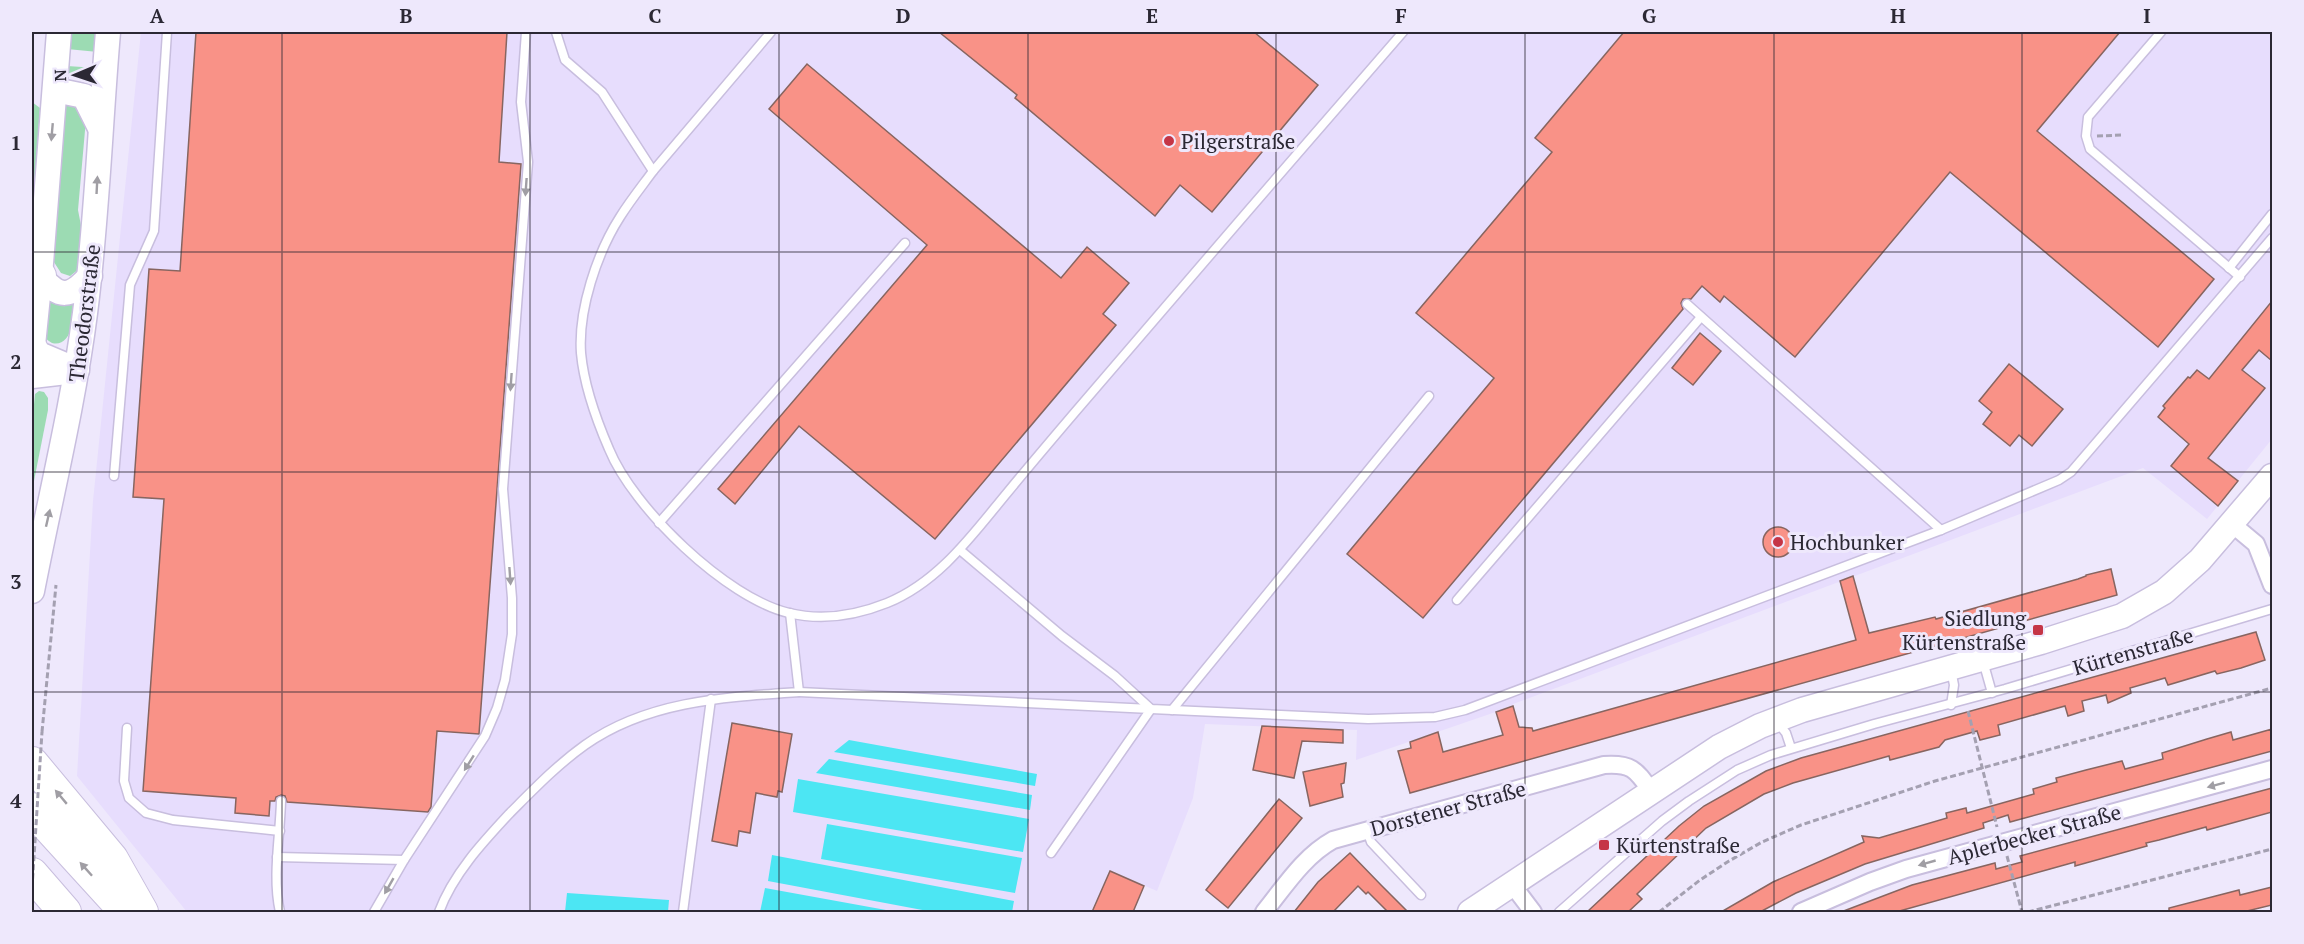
<svg xmlns="http://www.w3.org/2000/svg" width="2304" height="944" viewBox="0 0 2304 944" font-family="'PT Serif',serif">
	<style>
		.built { fill: #e7ddfd }
		.green { fill: #9cdbb3 }
		.water { fill: #4ce6f3 }
		.building { fill: #f99287; stroke: #876560; stroke-width: 1.5 }
		.lines { fill: none; stroke-linecap: round; stroke-linejoin: round }
		.lane-casing { stroke: #c8bede; stroke-width: 11 }
		.street-casing { stroke: #c8bede; stroke-width: 20 }
		.secondary-casing { stroke: #c8bede; stroke-width: 27 }
		.highway-casing { stroke: #c8bede; stroke-width: 34 }
		.path { stroke: #a4a0b1; stroke-width: 3; stroke-dasharray: 6 3; stroke-linecap: butt }
		.lane { stroke: #fff; stroke-width: 8 }
		.street { stroke: #fff; stroke-width: 16 }
		.secondary { stroke: #fff; stroke-width: 24 }
		.highway { stroke: #fff; stroke-width: 32 }
		.path-bridge { stroke: #a4a0b1; stroke-width: 3; stroke-dasharray: 6 3; stroke-linecap: butt }
		.oneway { fill: #a09ea4 }
		.grid { fill: none; stroke: #2b2834; stroke-width: 1.5; stroke-opacity: 0.55 }
		.poi-dot { fill: #c53546; stroke: #eee8fc; stroke-width: 2 }
		.labels { text-anchor: middle; dominant-baseline: central; stroke-width: 6; stroke-linejoin: round; paint-order: stroke }
		.poi-label { font-size: 21px; fill: #2b2834; stroke: #eee8fc; text-anchor: start }
		.street-label { font-size: 21px; fill: #2b2834; stroke: #eee8fc }
		.neatline { fill: none; stroke: #2b2834; stroke-width: 2 }
		.grid-label { font-size: 20px; text-anchor: middle; font-weight: bold; fill: #2b2834 }
	</style>
	<rect width="100%" height="100%" fill="#eee8fc"/>
	<polygon class="built" points="141,32 2272,32 2272,439 2207,519 2143,468 1513,704 1513,706 1356,760 1357,730 1205,724 1193,798 1157,891 1110,871 1091,912 187,912 77,776 93,501"/>
	<g class="green">
		<polygon points="68,32 100,32 98,52 67,49"/>
		<path d="M67 66 97 68V90C87 79 81 74 66 75Z"/>
		<polygon points="69,99 86,119 78,210 83,236 79,269 70,276 61,273 52,259 64,104"/>
		<polygon points="32,102 40,108 32,219"/>
		<path d="M46 298 77 302C75 315 72 348 52 343 48 341 43 336 42 332 41 322 45 308 46 298Z"/>
		<polygon points="39,391 44,392 48,398 48,410 32,491 32,425 35,394"/>
	</g>
	<g class="water">
		<polygon points="849,740 1037,774 1035,786 834,752"/>
		<polygon points="829,759 1032,795 1030,810 816,773"/>
		<polygon points="798,779 1029,819 1023,852 793,812"/>
		<polygon points="827,824 1022,858 1015,893 821,859"/>
		<polygon points="772,855 1014,901 1012,912 933,912 768,881"/>
		<polygon points="765,888 897,912 760,912"/>
		<polygon points="567,893 669,900 668,912 565,912"/>
	</g>
	<g class="building">
		<polygon points="196,32 507,32 499,162 521,164 479,734 437,731 431,807 428,812 287,802 285,796 281,795 276,797 275,801 270,801 269,816 235,813 236,798 143,791 164,499 133,497 149,269 180,271"/>
		<polygon points="939,32 1254,32 1318,85 1212,212 1180,185 1155,216 1015,98 1017,95"/>
		<polygon points="1624,32 2120,32 2037,131 2214,279 2158,347 1950,172 1795,357 1724,296 1720,302 1702,286 1691,299 1683,299 1681,303 1683,309 1423,618 1347,554 1494,378 1416,313 1552,152 1535,138"/>
		<polygon points="807,64 1061,278 1087,247 1129,283 1103,314 1116,325 935,539 799,426 735,504 718,489 927,245 769,109"/>
		<polygon points="2272,301 2272,361 2259,350 2242,370 2265,388 2208,458 2238,481 2218,506 2171,466 2189,444 2158,417 2165,408 2163,406 2188,377 2190,378 2197,370 2209,379"/>
		<polygon points="1700,333 1721,351 1693,385 1672,368"/>
		<polygon points="2009,364 2063,409 2032,446 2019,435 2010,446 1983,424 1992,412 1979,401"/>
		<circle cx="1778" cy="542" r="15"/>
		<polygon points="2111,569 2117,595 1410,793 1398,751 1411,748 1410,742 1438,732 1443,752 1503,735 1496,712 1513,706 1519,727 1532,728 1533,731 1856,640 1840,581 1853,576 1869,633 1935,617 1936,619 2078,579 2086,576 2086,575"/>
		<polygon points="2256,632 2265,660 2241,668 2217,674 2215,671 2168,685 2165,678 2130,688 2131,693 2108,703 2106,695 2082,701 2084,711 2068,716 2065,706 1998,725 2000,735 1980,740 1977,731 1945,740 1939,747 1890,760 1889,756 1793,783 1764,794 1706,828 1637,894 1642,899 1628,912 1587,912 1679,826 1704,806 1766,771 1801,758"/>
		<polygon points="732,723 792,734 782,792 778,791 777,797 756,793 750,833 739,831 737,846 712,841"/>
		<polygon points="1262,726 1343,730 1343,743 1302,741 1294,778 1253,770"/>
		<polygon points="2272,729 2272,751 2010,822 2008,815 1983,823 1984,828 1865,864 1796,893 1760,912 1721,912 1773,882 1864,842 1862,836 1879,838 1947,818 1946,813 1966,808 1967,813 2034,794 2033,789 2057,782 2056,778 2086,770 2122,761 2125,769 2163,759 2162,753 2207,739 2231,732 2233,740"/>
		<polygon points="1346,763 1344,783 1341,784 1343,797 1310,806 1303,772"/>
		<polygon points="2272,788 2272,812 2207,830 2206,827 2159,840 2146,843 2147,846 2075,866 2075,862 2050,869 1896,912 1841,912 1912,885 1995,863 1996,869 2022,862 2020,856"/>
		<polygon points="1279,799 1302,818 1228,908 1206,890"/>
		<polygon points="1350,853 1381,885 1408,912 1388,912 1368,892 1366,894 1358,886 1333,912 1294,912 1318,882"/>
		<polygon points="1110,871 1144,886 1133,912 1092,912"/>
		<polygon points="2272,887 2272,905 2243,912 2169,912 2169,908 2239,890 2240,895"/>
	</g>
	<g class="lines">
		<defs>
			<g id="lane">
				<path d="M556 32 565 60 602 92 653 171C642 186 630 201 620 217 597 253 578 310 581 353 584 386 596 419 609 449 633 508 726 598 789 613 822 621 857 615 887 603 939 582 973 534 1007 493 1030 465 1053 438 1076 411 1185 284 1293 158 1403 32"/>
				<polyline points="2161,32 2088,117 2086,136 2090,149 2240,277"/>
				<polyline points="653,171 771,32"/>
				<polyline points="2229,268 2272,214"/>
				<polyline points="1687,304 1941,530"/>
				<polyline points="114,476 130,285 154,231 167,32"/>
				<polyline points="659,523 905,243"/>
				<polyline points="960,550 1062,636 1115,676 1151,709 1368,719 1435,717 1465,710 1941,530 2059,480 2071,472 2272,238"/>
				<polyline points="1457,600 1701,317"/>
				<polyline points="1983,661 1992,693"/>
				<polyline points="799,692 1151,709 1051,853"/>
				<polyline points="1951,705 1954,685 1951,670"/>
				<polyline points="1172,710 1429,396"/>
				<polyline points="1778,723 1786,733 1791,748"/>
				<polyline points="127,728 124,781 129,798 146,813 173,820 280,831"/>
				<polyline points="1367,830 1371,842 1421,895"/>
				<polyline points="277,857 404,860 485,736 497,708 505,680 512,634 512,598 503,489 528,162 521,102 526,32"/>
				<path d="M280 912C272 877 280 838 281 801"/>
				<polyline points="374,912 404,860"/>
				<path d="M439 912C453 874 483 842 510 813 534 789 557 765 585 745 647 701 725 697 799 692L790 613"/>
				<polyline points="683,912 711,699"/>
				<polyline points="1559,912 1662,821 1689,801 1737,770 1771,755 1874,724 2005,689 2272,609"/>
			</g>
			<g id="street">
				<polyline points="2232,524 2256,544 2272,585"/>
				<polyline points="1511,883 1533,912"/>
				<path d="M1264 912C1285 886 1304 856 1333 840L1604 765C1632 763 1636 770 1651 791"/>
				<polyline points="1801,912 1870,882 1906,869 2272,769"/>
			</g>
			<g id="secondary">
				<polyline points="55,90 84,96 99,126"/>
				<path d="M40 276C60 299 70 298 90 276"/>
				<polyline points="32,351 77,370"/>
				<polyline points="32,355 40,276 59,32"/>
				<polyline points="32,376 75,371"/>
				<path d="M32 591C50 498 73 407 85 313 97 220 100 125 108 32"/>
				<polyline points="1470,912 1719,747 1760,726 1802,710 2041,642 2122,616 2164,592 2200,560 2272,476"/>
			</g>
			<g id="highway">
				<polyline points="32,291 40,276"/>
				<polyline points="32,350 32,351"/>
				<polyline points="32,763 112,859 142,912"/>
				<polyline points="32,809 126,912"/>
				<polyline points="32,874 65,912"/>
			</g>
		</defs>
		<use href="#lane" class="lane-casing"/>
		<use href="#street" class="street-casing"/>
		<use href="#secondary" class="secondary-casing"/>
		<use href="#highway" class="highway-casing"/>
		<g class="path">
			<polyline points="2097,136 2123,135"/>
			<polyline points="1968,711 1997,827"/>
			<polyline points="42,732 56,585"/>
			<polyline points="2007,856 2022,912"/>
			<polyline points="1659,912 1700,880 1729,861 1762,842 1801,825 1935,781 2272,688"/>
			<polyline points="2028,912 2272,849"/>
		</g>
		<use href="#lane" class="lane"/>
		<use href="#street" class="street"/>
		<use href="#secondary" class="secondary"/>
		<use href="#highway" class="highway"/>
		<polyline class="path-bridge" points="32,888 42,732"/>
	</g>
	<defs><path id="oneway-solid" d="M-6-.8H1V-3.2L6.5 0L1 3.2V.8H-6Z" transform="scale(1.5)"/></defs>
	<g class="oneway">
		<use href="#oneway-solid" transform="translate(52 132) rotate(95)"/>
		<use href="#oneway-solid" transform="translate(97 185) rotate(-87)"/>
		<use href="#oneway-solid" transform="translate(526 187) rotate(94)"/>
		<use href="#oneway-solid" transform="translate(511 382) rotate(94)"/>
		<use href="#oneway-solid" transform="translate(48 518) rotate(-77)"/>
		<use href="#oneway-solid" transform="translate(510 576) rotate(86)"/>
		<use href="#oneway-solid" transform="translate(469 763) rotate(122)"/>
		<use href="#oneway-solid" transform="translate(2216 785) rotate(165)"/>
		<use href="#oneway-solid" transform="translate(61 797) rotate(-130)"/>
		<use href="#oneway-solid" transform="translate(1927 863) rotate(164)"/>
		<use href="#oneway-solid" transform="translate(86 869) rotate(-132)"/>
		<use href="#oneway-solid" transform="translate(389 886) rotate(120)"/>
	</g>
	<path class="grid" d="M282 32V912M530 32V912M779 32V912M1028 32V912M1276 32V912M1525 32V912M1774 32V912M2022 32V912M32 252H2272M32 472H2272M32 692H2272"/>
	<g class="poi-dot">
		<circle cx="1169" cy="141" r="6"/>
		<circle cx="1778" cy="542" r="6"/>
		<rect x="2032" y="624" width="12" height="12" rx="3"/>
		<rect x="1598" y="839" width="12" height="12" rx="3"/>
	</g>
	<g class="labels">
		<g class="poi-label">
			<text x="1181" y="141">Pilgerstraße</text>
			<text x="1790" y="542">Hochbunker</text>
			<text x="2026" y="618" text-anchor="end">Siedlung<tspan x="2026" dy="24">Kürtenstraße</tspan></text>
			<text x="1616" y="845">Kürtenstraße</text>
		</g>
		<g class="street-label">
			<text transform="translate(84 313) rotate(-83)">Theodorstraße</text>
			<text transform="translate(2133 651) rotate(-16)">Kürtenstraße</text>
			<text transform="translate(1448 808) rotate(-15)">Dorstener Straße</text>
			<text transform="translate(2034 834) rotate(-15)">Aplerbecker Straße</text>
		</g>
	</g>
	<rect width="2304" height="944" fill="none" stroke="#eee8fc" stroke-width="66"/>
	<g transform="translate(75 75) rotate(268)" stroke="#eee8fc" stroke-width="4.5" paint-order="stroke">
	<path d="M0-4.5L10 22L0 15L-10 22Z" fill="#2b2834"/>
	<text y="-9" font-size="16" font-weight="bold" text-anchor="middle" fill="#2b2834">N</text>
	</g>
	<rect x="33" y="33" width="2238" height="878" class="neatline"/>
	<g class="grid-label">
		<text x="157" y="23">A</text>
		<text x="406" y="23">B</text>
		<text x="655" y="23">C</text>
		<text x="903" y="23">D</text>
		<text x="1152" y="23">E</text>
		<text x="1401" y="23">F</text>
		<text x="1649" y="23">G</text>
		<text x="1898" y="23">H</text>
		<text x="2147" y="23">I</text>
		<text x="16" y="150">1</text>
		<text x="16" y="369">2</text>
		<text x="16" y="589">3</text>
		<text x="16" y="808">4</text>
	</g>
</svg>
